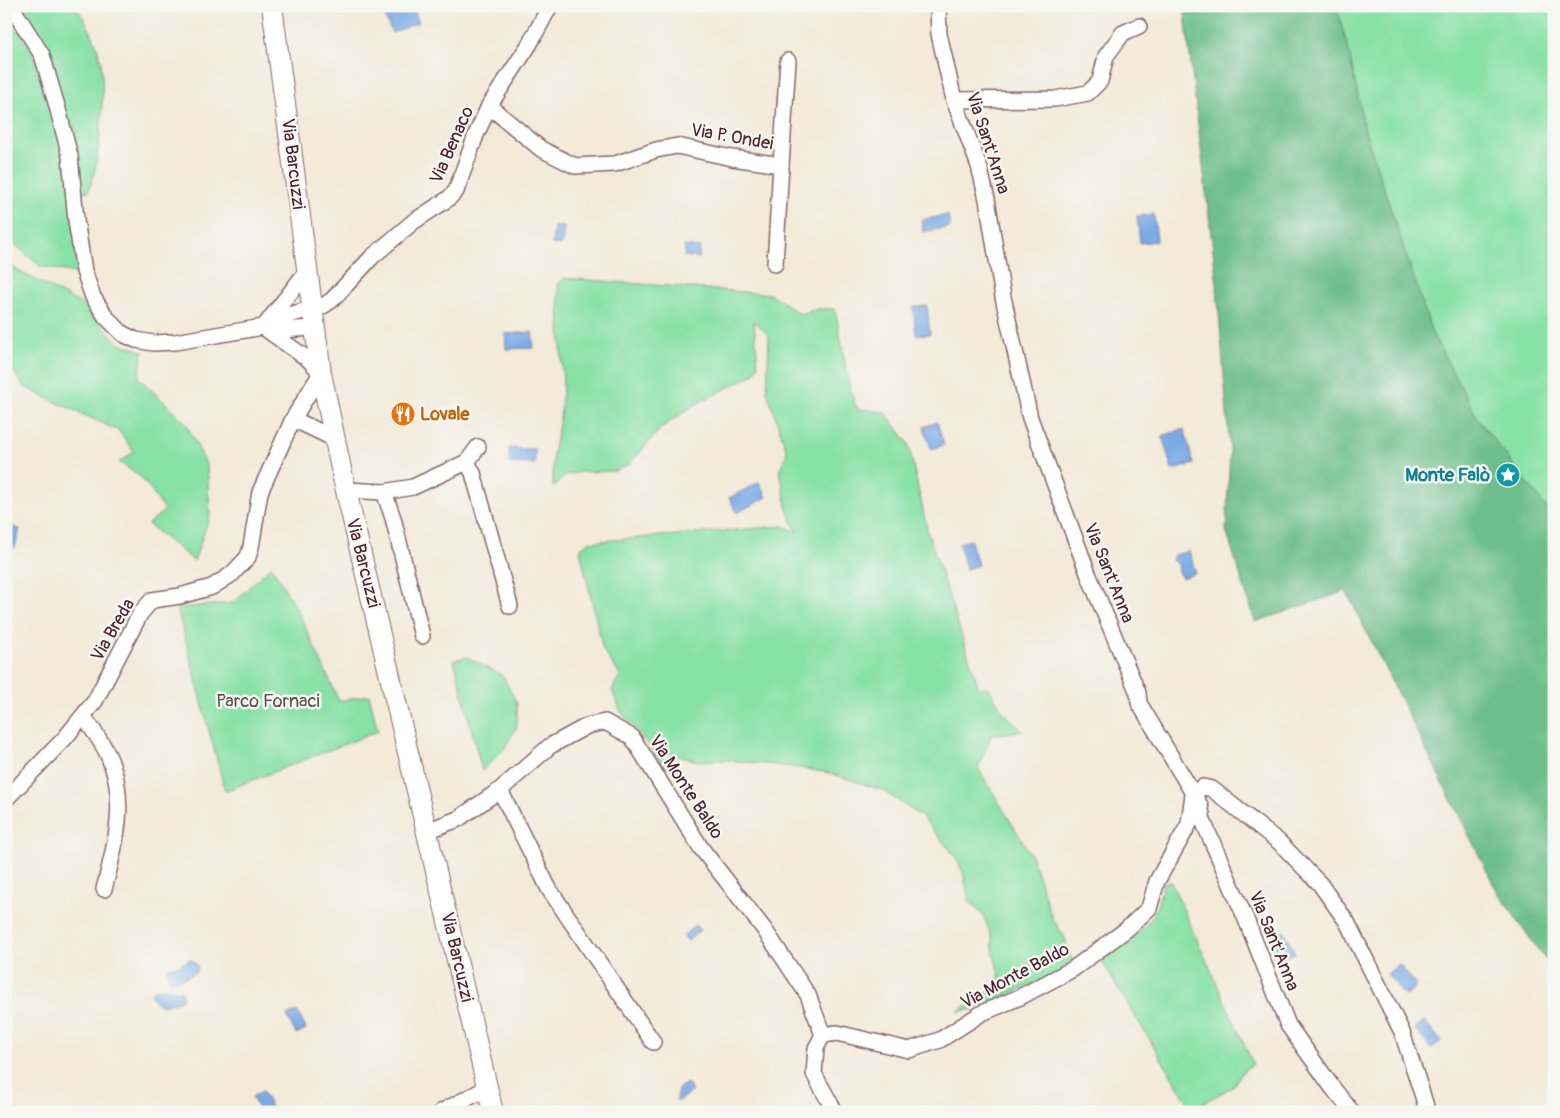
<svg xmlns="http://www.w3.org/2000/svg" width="1560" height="1118" viewBox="0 0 1560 1118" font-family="Pangolin,sans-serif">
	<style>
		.green { fill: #88e1a6; stroke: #698068 }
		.forest { fill: #6ebf8b; stroke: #5c6f5b }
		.water { fill: #7cabe6; stroke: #636588 }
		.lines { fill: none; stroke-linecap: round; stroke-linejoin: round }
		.minor-casing { stroke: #856668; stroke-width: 18 }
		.tertiary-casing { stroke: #856668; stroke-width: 22 }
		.minor { stroke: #fff; stroke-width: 15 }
		.tertiary { stroke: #fff; stroke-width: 20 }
		.labels { text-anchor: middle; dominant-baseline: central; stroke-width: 5; stroke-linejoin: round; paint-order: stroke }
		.street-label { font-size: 18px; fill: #4a1f2b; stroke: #f6f6f2 }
		.food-label { font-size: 18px; font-weight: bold; fill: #c56008; stroke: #f6f6f2; text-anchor: start }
		.culture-label { font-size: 18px; font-weight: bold; fill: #0d838f; stroke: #f6f6f2; text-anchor: end }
		.park-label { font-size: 18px; fill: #5a504a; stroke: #f6f6f2 }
	</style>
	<rect width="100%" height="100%" fill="#f6f6f2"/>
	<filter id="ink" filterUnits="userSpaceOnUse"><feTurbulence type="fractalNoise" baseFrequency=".02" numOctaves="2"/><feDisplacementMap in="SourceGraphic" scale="10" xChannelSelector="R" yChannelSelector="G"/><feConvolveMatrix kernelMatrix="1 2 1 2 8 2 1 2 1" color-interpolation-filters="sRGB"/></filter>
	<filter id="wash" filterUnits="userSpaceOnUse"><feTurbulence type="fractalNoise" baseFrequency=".0096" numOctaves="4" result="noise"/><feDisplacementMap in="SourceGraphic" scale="20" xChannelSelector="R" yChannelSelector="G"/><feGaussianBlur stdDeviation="1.12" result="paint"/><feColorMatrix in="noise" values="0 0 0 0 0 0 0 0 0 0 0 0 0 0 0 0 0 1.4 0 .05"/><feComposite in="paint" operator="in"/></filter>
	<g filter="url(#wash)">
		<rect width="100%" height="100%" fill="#f3ead8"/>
		<g class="green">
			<path d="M12 6H75C87 21 96 40 100 58 106 81 100 172 88 191L77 194 60 98Z"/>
			<polygon points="1336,6 1554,6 1554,517 1479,421 1432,333 1365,132 1349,52"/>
			<polygon points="6,16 12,20 38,61 65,158 80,274 40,266 6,237"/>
			<polygon points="6,262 17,270 85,306 118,343 143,351 139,378 186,423 207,466 210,516 194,561 148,524 165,510 141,477 119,462 134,452 119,431 24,387 6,359"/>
			<polygon points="564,278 771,294 800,314 817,309 835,309 850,390 857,409 885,412 908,443 928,533 979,688 989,687 1001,709 1022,731 991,735 978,768 1031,855 1052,918 1065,938 1071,958 1074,960 1052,976 974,1009 957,1012 987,991 1000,976 994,955 992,938 984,917 969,900 963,872 955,856 922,817 882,790 829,773 793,767 727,760 697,761 677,755 665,770 648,744 621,712 612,690 620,675 603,650 581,555 581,548 589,542 783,526 797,532 788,512 780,472 787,451 767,392 769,336 754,321 758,365 754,374 691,407 661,428 630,464 615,471 580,472 566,475 553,488 553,455 560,419 563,386 558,284"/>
			<polygon points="271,566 297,609 339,701 369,695 378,731 225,791 177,608 233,603"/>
			<polygon points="467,657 503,676 517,704 517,727 504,749 482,771 454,660"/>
			<path d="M1171 882 1253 1064 1243 1071 1232 1087 1192 1109 1102 962 1104 956C1120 948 1139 934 1150 920 1158 909 1160 895 1163 883Z"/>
		</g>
		<polygon class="forest" points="1184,6 1336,6 1349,52 1365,132 1432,333 1479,421 1554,517 1554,972 1498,893 1346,591 1255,622 1226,530 1230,451 1216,276"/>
		<g class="water">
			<polygon points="410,6 412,6 419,22 392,33 385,17"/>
			<polygon points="1154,214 1157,241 1140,243 1137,216"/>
			<polygon points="948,215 950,227 923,232 921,220"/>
			<polygon points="554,226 564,227 562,245 552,244"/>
			<polygon points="685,246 700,248 699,258 684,256"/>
			<polygon points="927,306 930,334 916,335 913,307"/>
			<polygon points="532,332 534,348 506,349 505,334"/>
			<polygon points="937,422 944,445 931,449 924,427"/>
			<polygon points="1184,429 1194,464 1172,470 1162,436"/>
			<polygon points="509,448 535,449 535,464 509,463"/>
			<polygon points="759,482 767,497 737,513 729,498"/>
			<polygon points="6,525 20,529 15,548 6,546"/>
			<polygon points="971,540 978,565 966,569 959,543"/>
			<polygon points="1189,551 1196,573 1182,578 1178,572 1179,565 1172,560 1174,555"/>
			<polygon points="695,925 700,930 688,941 683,936"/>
			<polygon points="1284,931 1295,953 1281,960 1270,937"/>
			<path d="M190 959 198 966 196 972C188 976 175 984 168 978V967L179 965Z"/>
			<polygon points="1399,964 1417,986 1405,996 1387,974"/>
			<path d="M163 988 182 991C186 1002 177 1001 170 1003 160 1006 154 1004 151 993L156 989Z"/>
			<polygon points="297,1011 306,1029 296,1034 287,1016"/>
			<polygon points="1425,1021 1441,1041 1431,1049 1415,1029"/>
			<polygon points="687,1083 691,1089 691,1092 677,1102 676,1100 678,1088"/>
			<polygon points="262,1091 272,1109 267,1112 260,1112 252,1097"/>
		</g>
	</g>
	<g filter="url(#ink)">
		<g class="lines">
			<defs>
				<g id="minor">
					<polyline points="938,6 939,34 954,100 979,166 987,199 1003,297 1030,418 1089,576 1138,693 1139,703 1200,805 1203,821 1245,917 1288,1025 1332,1087 1352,1112"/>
					<polyline points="6,7 15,12 42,55 57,106 70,156 76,220 84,271 93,297 106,317 123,334 136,340 153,343 175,342 263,327 277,318 323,306 332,300 372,257 413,222 448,199 456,191 476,135 489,106 529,45 550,6"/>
					<polyline points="954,100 1055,99 1088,93 1100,81 1106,56 1123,33 1139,26"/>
					<polyline points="489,106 541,149 575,166 615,164 656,150 677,146 732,158 781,165 775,264"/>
					<polyline points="781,165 788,61"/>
					<polyline points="266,324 307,271"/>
					<polyline points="267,328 280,330 315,328"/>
					<polyline points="293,419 335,439"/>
					<polyline points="467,462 473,473 510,606"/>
					<polyline points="346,490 384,492 413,487 467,462 478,447"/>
					<polyline points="384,492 393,518 422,636"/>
					<path d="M83 716C91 727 100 739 106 751 129 795 116 844 104 889"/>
					<polyline points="500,790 549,889 653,1042"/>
					<polyline points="1193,793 1203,787 1212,789 1279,842 1320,884 1347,922 1402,1032 1426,1106"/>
					<polyline points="6,799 65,738 95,701 140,614 152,600 180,596 212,587 232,574 248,557 251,547 260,492 293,419 321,373 309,360 263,327"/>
					<polyline points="427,831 458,819 500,790 550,746 587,726 605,722 632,737 701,848 764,929 808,995 823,1035 837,1033 909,1050 940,1040 982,1013 1020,997 1073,969 1127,929 1149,908 1157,881 1189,824 1193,794"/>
					<polyline points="823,1035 816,1048 814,1074 835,1112"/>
					<polyline points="441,1112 487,1088"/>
				</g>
				<polyline id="tertiary" points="272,6 321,373 343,478 493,1112"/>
			</defs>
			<use href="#minor" class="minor-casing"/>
			<use href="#tertiary" class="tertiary-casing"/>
			<use href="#minor" class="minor"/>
			<use href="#tertiary" class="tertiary"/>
		</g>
	</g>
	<defs>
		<symbol id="restaurant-disc" viewBox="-11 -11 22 22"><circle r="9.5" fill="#e8710a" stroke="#f6f6f2"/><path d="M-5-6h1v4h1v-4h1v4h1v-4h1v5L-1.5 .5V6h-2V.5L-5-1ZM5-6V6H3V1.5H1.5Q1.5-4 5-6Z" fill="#fff"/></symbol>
		<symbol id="sight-disc" viewBox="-11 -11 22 22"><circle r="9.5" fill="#0f9aa8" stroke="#f6f6f2"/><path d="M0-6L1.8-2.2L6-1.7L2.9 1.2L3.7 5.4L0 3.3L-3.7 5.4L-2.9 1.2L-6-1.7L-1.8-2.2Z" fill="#fff"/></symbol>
	</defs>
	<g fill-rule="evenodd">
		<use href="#restaurant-disc" x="389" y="400" width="28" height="28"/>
		<use href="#sight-disc" x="1494" y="461" width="28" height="28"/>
	</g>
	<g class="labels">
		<g class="street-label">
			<text transform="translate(732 137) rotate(10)">Via P. Ondei</text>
			<text transform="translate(988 143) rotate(72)">Via Sant'Anna</text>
			<text transform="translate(452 145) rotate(-66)">Via Benaco</text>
			<text transform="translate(293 164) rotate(83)">Via Barcuzzi</text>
			<text transform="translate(363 563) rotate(76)">Via Barcuzzi</text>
			<text transform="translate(1109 573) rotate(68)">Via Sant'Anna</text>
			<text transform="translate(113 630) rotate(-60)">Via Breda</text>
			<text transform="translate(686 787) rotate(57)">Via Monte Baldo</text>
			<text transform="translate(1274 941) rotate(68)">Via Sant'Anna</text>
			<text transform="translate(457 957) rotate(77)">Via Barcuzzi</text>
			<text transform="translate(1015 976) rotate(-28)">Via Monte Baldo</text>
		</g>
		<g class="food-label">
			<text x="420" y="414">Lovale</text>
		</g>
		<g class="culture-label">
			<text x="1490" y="475">Monte Falò</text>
		</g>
		<g class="park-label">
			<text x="268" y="701">Parco Fornaci</text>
		</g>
	</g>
	<rect width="1560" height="1118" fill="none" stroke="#f6f6f2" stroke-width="25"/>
</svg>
